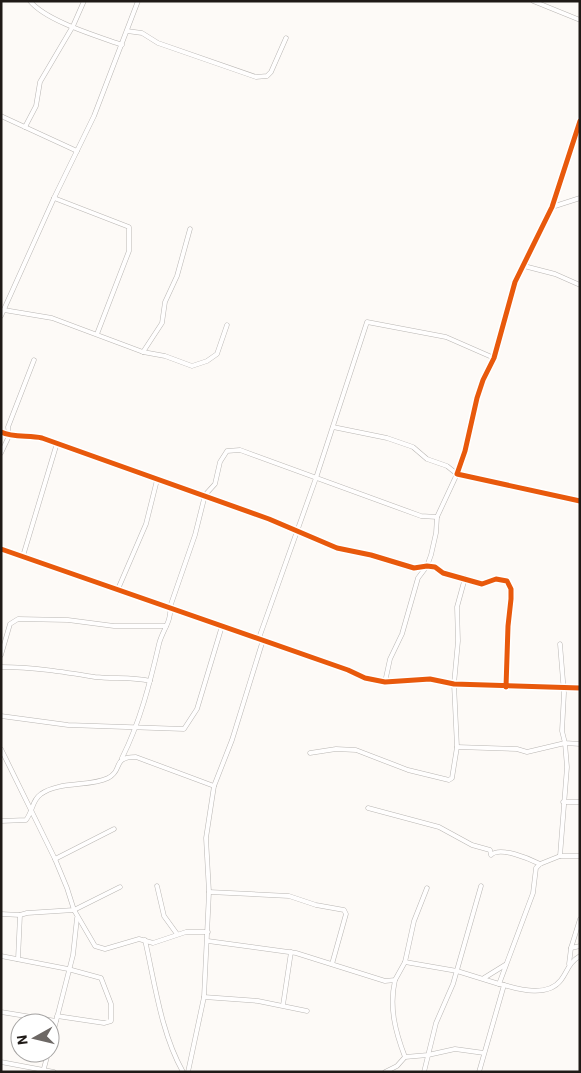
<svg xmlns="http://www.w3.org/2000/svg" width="581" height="1073" viewBox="0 0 581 1073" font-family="'IBM Plex Sans',sans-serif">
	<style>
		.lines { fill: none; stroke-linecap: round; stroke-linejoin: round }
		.minor-casing { stroke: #b9b6b3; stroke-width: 5 }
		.minor { stroke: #fffefe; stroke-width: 4 }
		.cycleway-casing { stroke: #fff; stroke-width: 8 }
		.cycleway { stroke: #e8590c; stroke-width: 5 }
	</style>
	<rect width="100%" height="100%" fill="#fdfaf7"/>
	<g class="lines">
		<defs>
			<g id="minor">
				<path d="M30 1C46 21 97 36 122 45"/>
				<polyline points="533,1 580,20"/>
				<polyline points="127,31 142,33 158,43 256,77 267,76 271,72 286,38"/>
				<polyline points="1,116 77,151"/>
				<polyline points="580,121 552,207 515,282 494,358 483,380 477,398 465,451 457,474 580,501"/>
				<polyline points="25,127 36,106 40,82 73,26 84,1"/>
				<polyline points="54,198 129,227 129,251 97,334"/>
				<polyline points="552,207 580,198"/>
				<polyline points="524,266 555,274 580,285"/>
				<polyline points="4,310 52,318 143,352 165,356 192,366 207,361 217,354 227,325"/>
				<polyline points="1,316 54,198 94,116 138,1"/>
				<polyline points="143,352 162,323 165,302 177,276 190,229"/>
				<polyline points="333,427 387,438 413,447 427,459 447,466 457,474 437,517 436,533 431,555 427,566 418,578 402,634 390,659 385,682"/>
				<path d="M1 432C13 438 29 435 42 438L269 519 337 548 371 555 414 568 427 566 435 567 443 573 482 584 496 579 507 581 511 589V599L508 626 506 687"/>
				<polyline points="1,453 9,436 8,427 34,360"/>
				<polyline points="1,549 348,670 365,678 385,682 430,679 454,684 580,688"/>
				<polyline points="23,556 57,443"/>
				<polyline points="118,589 146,524 157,480"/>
				<polyline points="259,638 316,478 367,322 446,337 494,358"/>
				<polyline points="560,644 564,693 562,731 565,743 580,744"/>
				<polyline points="1,655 10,624 18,619 68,620 114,626 166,626"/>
				<path d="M1 667C33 667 64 672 95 677 114 679 132 677 150 681"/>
				<polyline points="1,716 68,725 184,729 197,709 222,626"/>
				<polyline points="457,747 517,749 527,752 565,743 567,767 560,856"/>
				<polyline points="1,749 55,859 67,888 74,910 95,946 105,949 139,939 153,943 186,932 208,932"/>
				<polyline points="310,753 336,749 356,750 408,770 449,780 452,778 457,747 454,684 458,641 457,607 465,578"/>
				<path d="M122 758C140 722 150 683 159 644 162 631 172 621 170 607L195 535 205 495 215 484 220 462 227 451 240 450 421 516 437 517"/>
				<polyline points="563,802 580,802"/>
				<path d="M368 808 439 827 472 845 490 850 491 855C500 846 530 859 540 864"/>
				<path d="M1 821 26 820C33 811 32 800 41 794 59 781 90 787 108 778 124 770 111 757 136 757L214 786"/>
				<polyline points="55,859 114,829"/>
				<polyline points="157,886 164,916 177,934"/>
				<polyline points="209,892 289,896 316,905 344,910 346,914 332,964"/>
				<polyline points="1,914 20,915 27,913 74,910 120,887"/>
				<path d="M145 940C155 984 161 1033 183 1072"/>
				<polyline points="208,941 296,953 385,981 395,980 405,962 457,971 499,984"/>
				<polyline points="571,948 580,946"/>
				<polyline points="1,956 68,969 101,978 111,1004 111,1021 104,1023 57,1016"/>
				<polyline points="18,959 20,915"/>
				<polyline points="405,962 414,921 427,888"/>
				<polyline points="569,964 571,948 580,919"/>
				<polyline points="484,978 505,965"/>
				<path d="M504 985C521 990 548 997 561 980 568 971 568 963 580 956"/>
				<polyline points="204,997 258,1001 307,1011"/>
				<polyline points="283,1005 291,952"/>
				<polyline points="1,1012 56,1021"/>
				<polyline points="50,1045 73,955 77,918"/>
				<polyline points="405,1057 428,1055 455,1049 484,1053"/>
				<polyline points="1,1062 54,1072"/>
				<polyline points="43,1072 48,1053"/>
				<polyline points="188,1072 204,997 209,892 206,838 214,786 232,740 263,640"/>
				<path d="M385 1072 397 1066 405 1057C395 1031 389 1007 395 980"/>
				<polyline points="424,1072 436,1023 453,984 481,886"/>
				<polyline points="479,1072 504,985 499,984 533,893 536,868 540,864 560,856 580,856"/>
			</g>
		</defs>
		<use href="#minor" class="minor-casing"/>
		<use href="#minor" class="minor"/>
		<defs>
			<g id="cycleway">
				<polyline points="580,121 552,207 515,282 494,358 483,380 477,398 465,451 457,474 580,501"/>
				<path d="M1 432C13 438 29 435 42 438L269 519 337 548 371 555 414 568 427 566 435 567 443 573 482 584 496 579 507 581 511 589V599L508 626 506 687"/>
				<polyline points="1,549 348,670 365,678 385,682 430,679 454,684 580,688"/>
			</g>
		</defs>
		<use href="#cycleway" class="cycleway-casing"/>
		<use href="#cycleway" class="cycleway"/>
	</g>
	<rect width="581" height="1073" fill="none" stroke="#1f1a17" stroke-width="5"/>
	<g transform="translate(35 1038) rotate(262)"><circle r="24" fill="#ffffff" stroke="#a5a3a2"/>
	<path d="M0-4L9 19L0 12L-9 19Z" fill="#6d6865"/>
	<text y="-8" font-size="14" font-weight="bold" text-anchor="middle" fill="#1f1a17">N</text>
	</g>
</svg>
